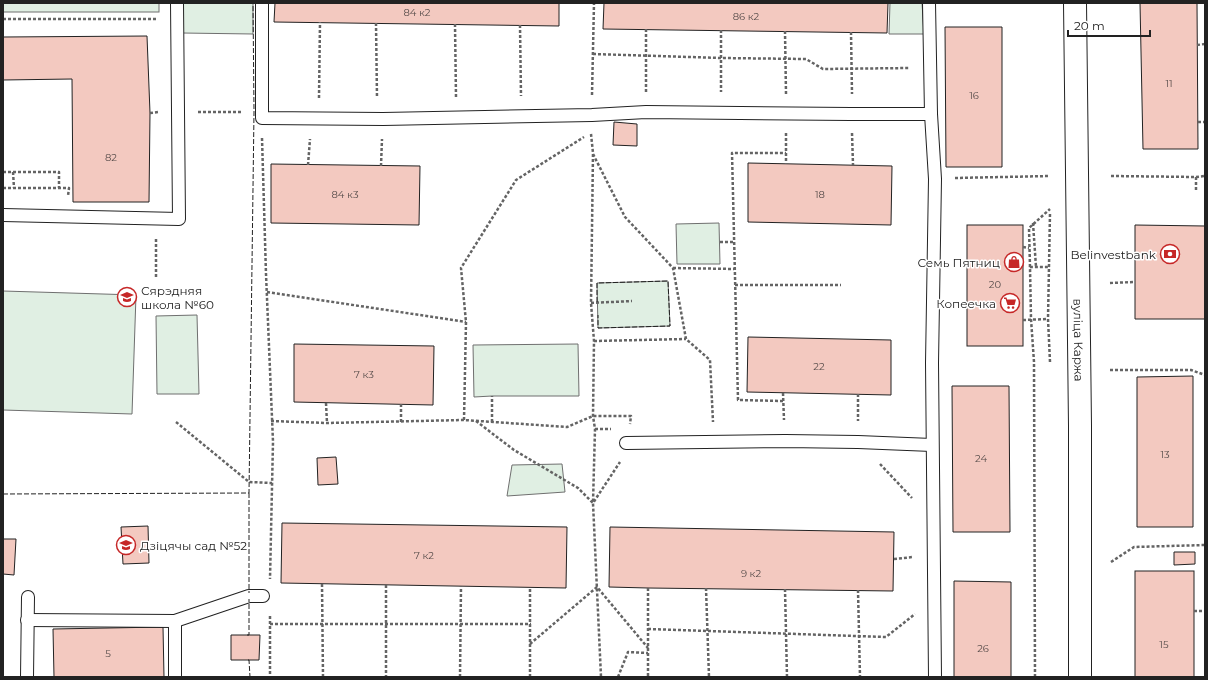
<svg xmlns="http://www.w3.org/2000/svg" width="1208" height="680" viewBox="0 0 1208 680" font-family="Montserrat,sans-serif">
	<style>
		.green { fill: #e0efe3; stroke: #6f6f6f }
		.building { fill: #f3c9c0; stroke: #222 }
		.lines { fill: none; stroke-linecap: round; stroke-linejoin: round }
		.service-casing { stroke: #222; stroke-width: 14 }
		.minor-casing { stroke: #222; stroke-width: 24 }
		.path { stroke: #646464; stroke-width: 2.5; stroke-dasharray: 3 2; stroke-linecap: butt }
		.service { stroke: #fff; stroke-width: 12 }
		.minor { stroke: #fff; stroke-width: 22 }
		.fence { stroke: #222; stroke-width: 1; stroke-dasharray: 5 2; stroke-linecap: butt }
		.labels { text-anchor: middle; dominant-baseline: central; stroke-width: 3; stroke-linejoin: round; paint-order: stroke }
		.number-label { font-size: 10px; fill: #564c4a }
		.poi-label { font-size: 12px; fill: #222; stroke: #fff; text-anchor: end }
		.street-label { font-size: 12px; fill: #222; stroke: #fff }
	</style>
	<rect width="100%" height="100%" fill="#fff"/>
	<g class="green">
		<rect x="3" y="3" width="156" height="9"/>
		<polygon points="182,3 253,3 253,34 182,33"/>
		<polygon points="890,3 922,3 924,34 889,34"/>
		<polygon points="719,223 720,264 677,264 676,224"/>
		<polygon points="668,281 670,326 598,328 597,283"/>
		<polygon points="3,291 136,295 132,414 3,410"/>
		<polygon points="197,315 199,394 157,394 156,316"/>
		<polygon points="578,344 579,396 492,396 474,397 473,345"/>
		<polygon points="562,464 565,492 507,496 512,465"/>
	</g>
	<g class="building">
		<polygon points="275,3 559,3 559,26 274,22"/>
		<polygon points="604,3 888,3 887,33 603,29"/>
		<polygon points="1140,3 1197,3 1198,149 1143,149"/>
		<polygon points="945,27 1002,27 1002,167 946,167"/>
		<polygon points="147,36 150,113 149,202 73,202 72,79 3,80 3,37"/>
		<polygon points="614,122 637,124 637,146 613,145"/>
		<polygon points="748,163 892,166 891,225 748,222"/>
		<polygon points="271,164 420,166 419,225 271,223"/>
		<rect x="967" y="225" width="56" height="121"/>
		<polygon points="1135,225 1205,226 1205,319 1135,319"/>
		<polygon points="748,337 891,340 891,395 747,392"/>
		<polygon points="294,344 434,346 433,405 294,402"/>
		<polygon points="1193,376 1193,527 1137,527 1137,377"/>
		<polygon points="952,386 1009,386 1010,532 953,532"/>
		<polygon points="336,457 338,484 318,485 317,458"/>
		<polygon points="282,523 567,527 566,588 281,583"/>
		<polygon points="148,526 149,563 123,564 121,527"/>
		<polygon points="610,527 894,532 893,591 648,588 609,587"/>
		<polygon points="3,539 16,539 14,575 3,574"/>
		<polygon points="1174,552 1195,552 1195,564 1174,565"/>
		<rect x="1135" y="571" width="59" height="106"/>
		<polygon points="954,581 1011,582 1011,677 954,677"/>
		<polygon points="163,627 164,677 54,677 53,629"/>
		<polygon points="231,635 260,635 259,660 231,660"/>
	</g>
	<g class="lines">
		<defs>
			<g id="service">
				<polyline points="262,3 262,118 383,119 592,115 646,112 851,114 931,114"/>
				<polyline points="929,3 931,114 935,179 932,363 935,677"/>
				<polyline points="3,215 179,219 177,3"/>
				<polyline points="626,443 785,441 858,442 932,445"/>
				<polyline points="27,620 175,621 175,677"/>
				<polyline points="175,621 249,596 263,596"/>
				<polyline points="27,677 28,597"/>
			</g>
			<g id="minor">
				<path id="s1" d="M1075 3 1080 426V677"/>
			</g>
		</defs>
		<use href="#service" class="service-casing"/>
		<use href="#minor" class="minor-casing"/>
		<g class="path">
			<polyline points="3,19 157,19"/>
			<polyline points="376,23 377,98"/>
			<polyline points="455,24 456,97"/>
			<polyline points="520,25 521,96"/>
			<polyline points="646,29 646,93"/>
			<polyline points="721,30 721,92"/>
			<polyline points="785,31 786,94"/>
			<polyline points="851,32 852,94"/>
			<polyline points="1197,45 1205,44"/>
			<polyline points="593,54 721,58 806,59 823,69 910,68"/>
			<polyline points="592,95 594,3"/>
			<polyline points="319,98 320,22"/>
			<polyline points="198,112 243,112"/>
			<polyline points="150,113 159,112"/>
			<polyline points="1198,122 1205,122"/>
			<polyline points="786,133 786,164"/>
			<polyline points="852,133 853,165"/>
			<polyline points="591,134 593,153 591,303 594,341 593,416 595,429 593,503 601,677"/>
			<polyline points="262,138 266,274 273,442 270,579"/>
			<polyline points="593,154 625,217 673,268 686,339 710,360 713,422"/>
			<polyline points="308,165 310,139"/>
			<polyline points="381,166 382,139"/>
			<polyline points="3,172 59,172 59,188"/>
			<polyline points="13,172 14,188"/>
			<polyline points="1111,176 1196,177 1205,176"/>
			<polyline points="1196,177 1196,191"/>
			<polyline points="955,178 1050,176"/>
			<polyline points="3,188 69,188 68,196"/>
			<polyline points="1033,223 1036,267"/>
			<polyline points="156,239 156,278"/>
			<polyline points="720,242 734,242"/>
			<polyline points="1023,247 1029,248"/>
			<polyline points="1030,267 1029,228 1050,209"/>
			<polyline points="673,268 734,269"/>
			<polyline points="1110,283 1134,282"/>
			<polyline points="735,285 841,285"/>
			<polyline points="267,292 466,322"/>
			<polyline points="591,303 632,301"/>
			<polyline points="1023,320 1048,319"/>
			<polyline points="594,341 686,339"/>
			<polyline points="1050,362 1048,319 1050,213"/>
			<polyline points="1110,370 1191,370 1205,375"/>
			<polyline points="783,393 784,420"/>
			<polyline points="858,394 858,421"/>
			<polyline points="783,401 738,400 732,153 786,153"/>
			<polyline points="326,403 327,423"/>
			<polyline points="401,404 401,422"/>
			<polyline points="464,420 466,322 461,268 516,180 584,137"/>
			<polyline points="271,421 327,423 464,420 567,427 593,416 631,416 630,424"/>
			<polyline points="476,421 514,450 578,488 593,503 620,462"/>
			<polyline points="176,422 249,482 272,483"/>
			<polyline points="492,422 492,396"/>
			<polyline points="595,429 611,429"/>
			<polyline points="880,464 912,498"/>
			<polyline points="894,559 913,557"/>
			<polyline points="1111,562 1134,547 1205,545"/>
			<polyline points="322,584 323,677"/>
			<polyline points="386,585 386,677"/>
			<polyline points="648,588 648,677"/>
			<polyline points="706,588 709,677"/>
			<polyline points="785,589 787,677"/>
			<polyline points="858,590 860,677"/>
			<polyline points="1194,611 1205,611"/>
			<polyline points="270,616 270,677"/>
			<polyline points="270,624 531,624"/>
			<polyline points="648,629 886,637 915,614"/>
			<polyline points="530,644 597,587 648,648"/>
			<polyline points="460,677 461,586"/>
			<polyline points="530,677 530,587"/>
			<polyline points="618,677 628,652 648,653"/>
			<polyline points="1035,677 1034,362 1031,319 1030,267 1050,267"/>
		</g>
		<use href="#service" class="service"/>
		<use href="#minor" class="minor"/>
		<g class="fence">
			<polyline points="597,302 597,283 668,281 670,326 598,328 598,315"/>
			<polyline points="249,493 249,593"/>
			<polyline points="3,494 249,493 254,112 253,3"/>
			<polyline points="247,635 249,635 249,599"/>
			<polyline points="248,660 249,660 250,677"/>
		</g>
	</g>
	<defs>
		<symbol id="bank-ring" viewBox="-11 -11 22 22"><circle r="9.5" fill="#fff" stroke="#c62828" stroke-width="1.5"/><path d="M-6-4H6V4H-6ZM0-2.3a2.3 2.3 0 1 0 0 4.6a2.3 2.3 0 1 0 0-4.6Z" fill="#c62828"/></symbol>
		<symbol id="shop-ring" viewBox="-11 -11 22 22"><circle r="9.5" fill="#fff" stroke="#c62828" stroke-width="1.5"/><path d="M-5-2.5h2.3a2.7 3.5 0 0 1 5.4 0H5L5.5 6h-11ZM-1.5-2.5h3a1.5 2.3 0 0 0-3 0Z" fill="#c62828"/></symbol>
		<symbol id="school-ring" viewBox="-11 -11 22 22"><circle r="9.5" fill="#fff" stroke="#c62828" stroke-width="1.5"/><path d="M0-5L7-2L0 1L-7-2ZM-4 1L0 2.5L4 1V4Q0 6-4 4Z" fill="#c62828"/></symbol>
		<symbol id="supermarket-ring" viewBox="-11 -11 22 22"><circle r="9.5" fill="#fff" stroke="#c62828" stroke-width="1.5"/><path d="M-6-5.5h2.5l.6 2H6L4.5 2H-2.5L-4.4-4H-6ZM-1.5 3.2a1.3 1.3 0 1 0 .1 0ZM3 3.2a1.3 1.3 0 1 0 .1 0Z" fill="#c62828"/></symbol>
	</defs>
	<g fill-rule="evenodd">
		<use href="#bank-ring" x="1159" y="243" width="22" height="22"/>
		<use href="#shop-ring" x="1003" y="251" width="22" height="22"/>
		<use href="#school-ring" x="116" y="286" width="22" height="22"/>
		<use href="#supermarket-ring" x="999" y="292" width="22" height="22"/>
		<use href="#school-ring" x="115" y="534" width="22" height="22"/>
	</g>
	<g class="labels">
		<g class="number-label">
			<text x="417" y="12">84 к2</text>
			<text x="746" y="16">86 к2</text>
			<text x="1169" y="83">11</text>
			<text x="974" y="95">16</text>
			<text x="111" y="157">82</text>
			<text x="345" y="194">84 к3</text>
			<text x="820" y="194">18</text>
			<text x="995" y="284">20</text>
			<text x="819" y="366">22</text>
			<text x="364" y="374">7 к3</text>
			<text x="1165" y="454">13</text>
			<text x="981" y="458">24</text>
			<text x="424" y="555">7 к2</text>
			<text x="751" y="573">9 к2</text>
			<text x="1164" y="644">15</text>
			<text x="983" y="648">26</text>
			<text x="108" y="653">5</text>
		</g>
		<g class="poi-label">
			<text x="1156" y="254">Belinvestbank</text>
			<text x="1000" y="262">Семь Пятниц</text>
			<text x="141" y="290" text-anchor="start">Сярэдняя<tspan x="141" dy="14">школа №60</tspan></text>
			<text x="996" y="303">Копеечка</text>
			<text x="140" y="545" text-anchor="start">Дзіцячы сад №52</text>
		</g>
		<g class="street-label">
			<text stroke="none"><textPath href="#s1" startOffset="337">вуліца Каржа</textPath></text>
		</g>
	</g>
	<rect width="1208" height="680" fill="none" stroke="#222222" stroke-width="8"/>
	<path d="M1068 30v6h82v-6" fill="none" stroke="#222222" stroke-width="2"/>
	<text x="1074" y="30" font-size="12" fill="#222222" stroke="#ffffff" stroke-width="3" paint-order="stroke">20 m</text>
</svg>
